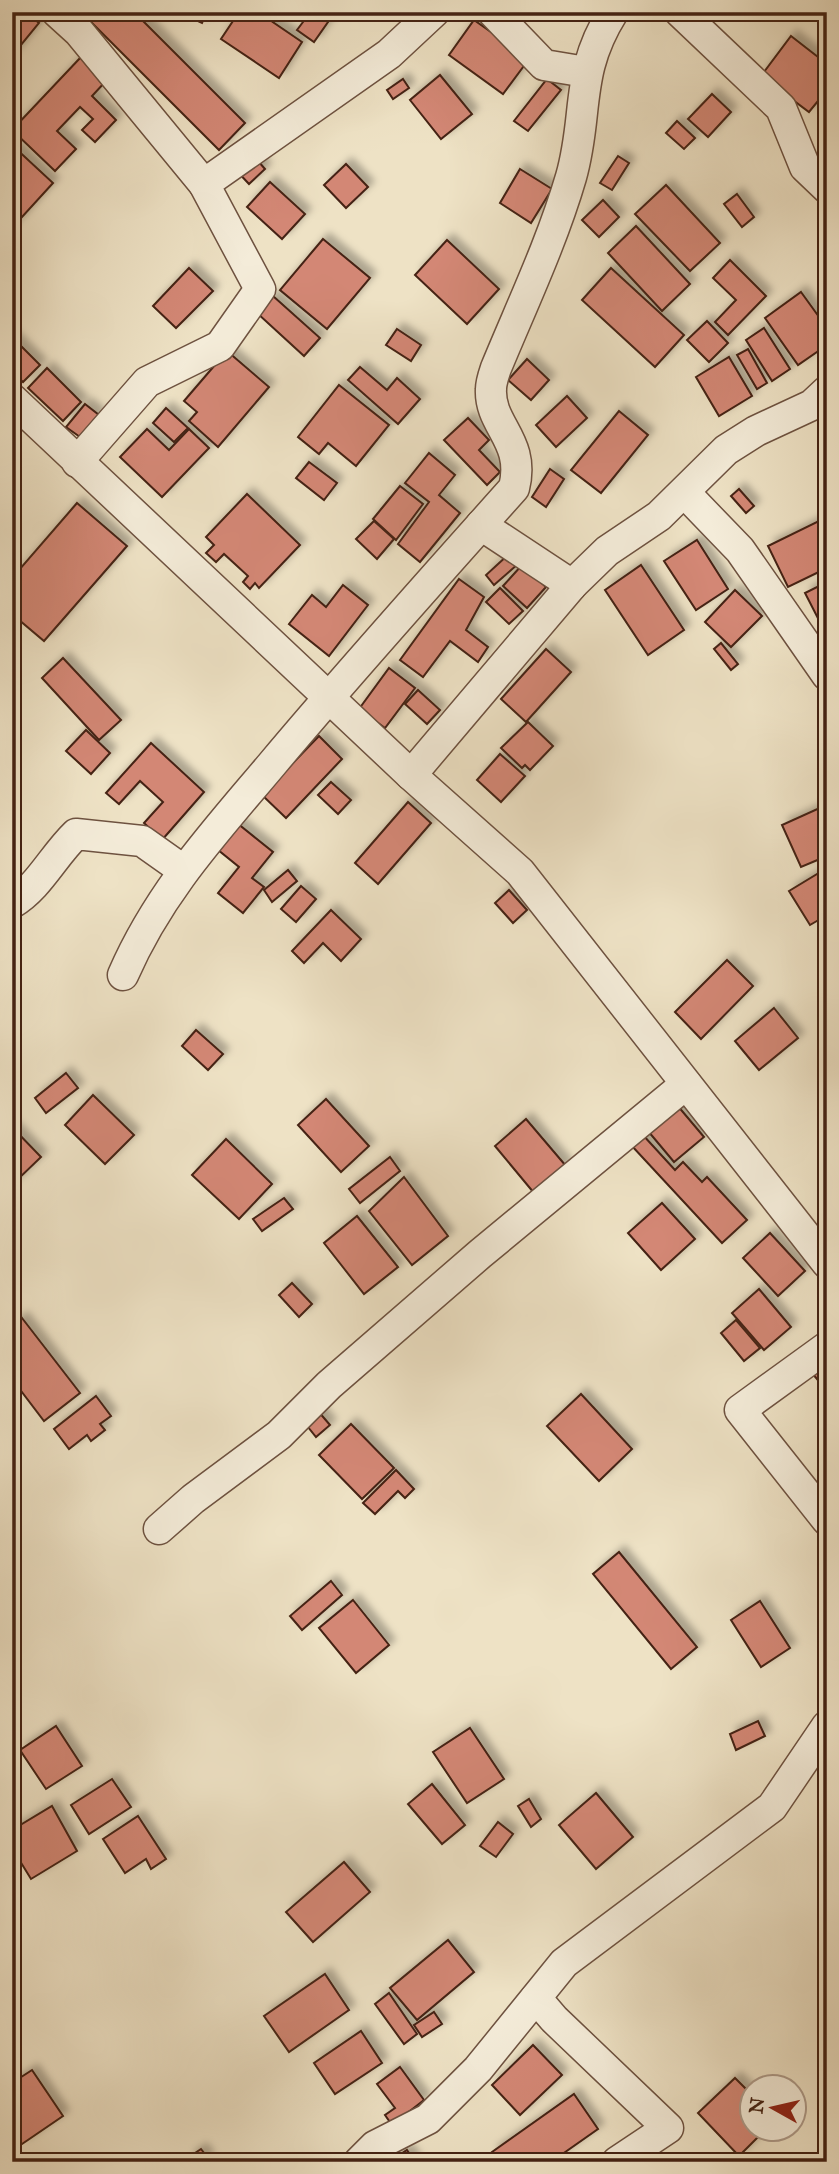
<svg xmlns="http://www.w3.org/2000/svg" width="839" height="2174" viewBox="0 0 839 2174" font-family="'IM FELL Great Primer',serif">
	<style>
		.building { fill: #d38774; stroke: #442213; stroke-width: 2; filter: url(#shadow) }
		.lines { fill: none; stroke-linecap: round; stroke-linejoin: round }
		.minor-casing { stroke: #6e5240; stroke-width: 33 }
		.minor { stroke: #f4ecd9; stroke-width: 30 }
	</style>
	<defs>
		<filter id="shadow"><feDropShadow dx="6" dy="-6" stdDeviation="3.5" flood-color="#0004"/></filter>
	</defs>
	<rect width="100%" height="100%" fill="#eee2c5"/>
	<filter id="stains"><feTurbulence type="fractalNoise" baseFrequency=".00286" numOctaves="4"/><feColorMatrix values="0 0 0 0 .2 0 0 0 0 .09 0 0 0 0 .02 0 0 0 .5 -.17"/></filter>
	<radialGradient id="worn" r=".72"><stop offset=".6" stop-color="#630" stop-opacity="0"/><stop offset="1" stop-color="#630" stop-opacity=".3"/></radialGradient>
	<g class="building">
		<polygon points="12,12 26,12 39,23 12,56"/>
		<polygon points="81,12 134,12 245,123 219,150"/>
		<polygon points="187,12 207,12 202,23 185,15"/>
		<polygon points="239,12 258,12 302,42 279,78 221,39"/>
		<polygon points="299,12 335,12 314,42 297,30 306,18"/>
		<polygon points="474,20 529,59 503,94 449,55"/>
		<polygon points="791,36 827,64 827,90 809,112 761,76"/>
		<polygon points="81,57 106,81 92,96 116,120 95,142 82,130 93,119 80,107 57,131 76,149 55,171 12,130"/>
		<polygon points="440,75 472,114 441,139 410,100"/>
		<polygon points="403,79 409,88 393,99 387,90"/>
		<polygon points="547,79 561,90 528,131 514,121"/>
		<polygon points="712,94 731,112 708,137 688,119"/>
		<polygon points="677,121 695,138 684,149 666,133"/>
		<polygon points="12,145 53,183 12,228"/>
		<polygon points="252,154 265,169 249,184 235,169"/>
		<polygon points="618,156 629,163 612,190 600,183"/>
		<polygon points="346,164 368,187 346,208 324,185"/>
		<polygon points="520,169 552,189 531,223 500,203"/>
		<polygon points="270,182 305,214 282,239 247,207"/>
		<polygon points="666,185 720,243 690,271 635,214"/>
		<polygon points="737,194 754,217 742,227 724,204"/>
		<polygon points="603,200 619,217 599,237 582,220"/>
		<polygon points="636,226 690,284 662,311 608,253"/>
		<polygon points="323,239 370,278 327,329 280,290"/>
		<polygon points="447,240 499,289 467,324 415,275"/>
		<polygon points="730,260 766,296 728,335 715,322 736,300 713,278"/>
		<polygon points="189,268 213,291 176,328 153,306"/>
		<polygon points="611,268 684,335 655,367 582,300"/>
		<polygon points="801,292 827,328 827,345 798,365 765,318"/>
		<polygon points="273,296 320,338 304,356 257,313"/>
		<polygon points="707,321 728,343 709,362 687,340"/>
		<polygon points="764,328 790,369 772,381 746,340"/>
		<polygon points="397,329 421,345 411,361 386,345"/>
		<polygon points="12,337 40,365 23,382 12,372"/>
		<polygon points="748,349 767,383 757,389 737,355"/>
		<polygon points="227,351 269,387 218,447 189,421 197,412 184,401"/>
		<polygon points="729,357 752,396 719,416 696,377"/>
		<polygon points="527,359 549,380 531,400 508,380"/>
		<polygon points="360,367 387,390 397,378 420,399 398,424 348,380"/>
		<polygon points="47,368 81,402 63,421 28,388"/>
		<polygon points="339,385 389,425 356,466 328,443 319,454 298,437"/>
		<polygon points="567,396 587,418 556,447 536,425"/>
		<polygon points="85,404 99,415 80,437 66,427"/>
		<polygon points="166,408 188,428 174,442 153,423"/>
		<polygon points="619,411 648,435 601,493 571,470"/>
		<polygon points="468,418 489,440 479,450 500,472 487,485 444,440"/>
		<polygon points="147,429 169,450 189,429 209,448 162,497 120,457"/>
		<polygon points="429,453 455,475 439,495 460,513 420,562 398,544 429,502 405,483"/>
		<polygon points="309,462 337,483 324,500 296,478"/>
		<polygon points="550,469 564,479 546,507 532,497"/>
		<polygon points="400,486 423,504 396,540 373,519"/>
		<polygon points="739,489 754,506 746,513 731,496"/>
		<polygon points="247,494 300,545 259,588 255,583 250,589 243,582 248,576 224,554 216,562 206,553 214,545 206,537"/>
		<polygon points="77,503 127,546 44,641 12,614 12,578"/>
		<polygon points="827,517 827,568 788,587 768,546"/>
		<polygon points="374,521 394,539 377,559 356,539"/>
		<polygon points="697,540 728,589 696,610 664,561"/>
		<polygon points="509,554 518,564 494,585 486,575"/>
		<polygon points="522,565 546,587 527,608 503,586"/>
		<polygon points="641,565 684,630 648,655 605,590"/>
		<polygon points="459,579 484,597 466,630 488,647 478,662 450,641 423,677 400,660"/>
		<polygon points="827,582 827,629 824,630 805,593"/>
		<polygon points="343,585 368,605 329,656 289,624 312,595 326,607"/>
		<polygon points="500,588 523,611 509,624 486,602"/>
		<polygon points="735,590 762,616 731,647 705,622"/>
		<polygon points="721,643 738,664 731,670 714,649"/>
		<polygon points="546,649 571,672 526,722 501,699"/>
		<polygon points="63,658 121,720 99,740 42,678"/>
		<polygon points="389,668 415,688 385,728 359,709"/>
		<polygon points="418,690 440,710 427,724 405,704"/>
		<polygon points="528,722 553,746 530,770 525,765 522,768 501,748"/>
		<polygon points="86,730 110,753 91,774 66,751"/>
		<polygon points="319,736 342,759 286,818 262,795"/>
		<polygon points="151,743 204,792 162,840 144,823 163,802 140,781 119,804 106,793"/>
		<polygon points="500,754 525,776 501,802 477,780"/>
		<polygon points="331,782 351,800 338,814 318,795"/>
		<polygon points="408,802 431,823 378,884 355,863"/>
		<polygon points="824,806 827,856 801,867 782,825"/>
		<polygon points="232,819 273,852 252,878 264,887 243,913 218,893 239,867 212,845"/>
		<polygon points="827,868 827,915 810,925 789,891"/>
		<polygon points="288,870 297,881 272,902 264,890"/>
		<polygon points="301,886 316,899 296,922 281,909"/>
		<polygon points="509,890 527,910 513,923 495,903"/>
		<polygon points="331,910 361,939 341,961 323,943 304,963 292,951"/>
		<polygon points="727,960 753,986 701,1039 675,1012"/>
		<polygon points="774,1008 798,1038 759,1070 735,1041"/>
		<polygon points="196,1030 223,1054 208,1070 182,1046"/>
		<polygon points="66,1073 78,1088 46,1113 35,1098"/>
		<polygon points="93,1095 134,1135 105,1164 65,1125"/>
		<polygon points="326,1099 369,1146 341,1172 298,1125"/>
		<polygon points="677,1105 704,1137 674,1162 648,1131"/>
		<polygon points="526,1119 566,1166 534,1193 495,1146"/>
		<polygon points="12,1127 41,1157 12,1185"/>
		<polygon points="642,1134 675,1170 683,1162 702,1182 707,1177 747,1220 722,1243 631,1145"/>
		<polygon points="226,1139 272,1184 239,1219 192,1175"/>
		<polygon points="390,1157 400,1171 360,1203 349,1189"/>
		<polygon points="404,1177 448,1236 412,1265 369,1211"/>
		<polygon points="284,1198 293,1209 262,1231 253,1219"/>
		<polygon points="662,1203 695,1239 661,1270 628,1233"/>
		<polygon points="357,1216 398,1267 364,1294 324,1243"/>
		<polygon points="770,1233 805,1271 778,1296 743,1258"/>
		<polygon points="292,1283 312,1304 299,1317 279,1295"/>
		<polygon points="759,1289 791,1327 764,1350 732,1313"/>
		<polygon points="22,1318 80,1393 44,1421 12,1379 12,1326"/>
		<polygon points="736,1320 760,1348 744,1361 721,1333"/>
		<polygon points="827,1360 827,1391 812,1373"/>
		<polygon points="581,1394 632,1449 599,1481 547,1426"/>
		<polygon points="96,1396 111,1416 100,1424 105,1430 91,1441 87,1435 69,1449 54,1429"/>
		<polygon points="318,1411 330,1425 316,1437 304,1422"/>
		<polygon points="351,1424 394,1468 362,1499 319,1455"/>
		<polygon points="396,1470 414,1489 405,1498 398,1491 375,1514 363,1503"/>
		<polygon points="619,1552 697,1647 671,1669 593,1574"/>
		<polygon points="331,1581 342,1595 302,1630 290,1616"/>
		<polygon points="353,1600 389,1645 356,1673 319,1628"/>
		<polygon points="760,1601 790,1648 761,1667 731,1620"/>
		<polygon points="758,1721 765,1736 736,1750 730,1734"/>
		<polygon points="56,1726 82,1766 46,1789 20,1750"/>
		<polygon points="470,1728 504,1779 467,1803 433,1752"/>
		<polygon points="112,1779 131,1807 89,1834 71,1805"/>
		<polygon points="432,1784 465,1825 442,1844 408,1804"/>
		<polygon points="596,1793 633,1837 596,1869 559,1825"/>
		<polygon points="529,1799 541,1819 531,1827 518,1806"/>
		<polygon points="52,1806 77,1851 31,1879 12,1848 12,1830"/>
		<polygon points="138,1816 166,1859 151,1869 146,1859 125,1873 103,1839"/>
		<polygon points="498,1822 513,1834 496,1857 480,1846"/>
		<polygon points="344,1862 370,1892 313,1942 286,1912"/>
		<polygon points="448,1940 474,1972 417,2020 390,1988"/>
		<polygon points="325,1974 349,2010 289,2052 264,2016"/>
		<polygon points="389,1993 417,2034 404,2044 375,2004"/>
		<polygon points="434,2012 442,2024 422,2037 414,2025"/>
		<polygon points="361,2031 382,2063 335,2094 314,2063"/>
		<polygon points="533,2045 562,2075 520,2115 492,2085"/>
		<polygon points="400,2067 424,2100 392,2125 385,2115 395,2108 377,2084"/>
		<polygon points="32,2070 63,2116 22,2144 12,2134 12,2083"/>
		<polygon points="735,2078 752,2095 752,2128 767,2128 739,2156 698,2113"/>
		<polygon points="574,2094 598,2129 551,2162 498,2162 492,2152"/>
		<polygon points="201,2149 208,2158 202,2162 192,2162 189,2157"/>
		<polygon points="407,2150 415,2162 389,2162"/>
	</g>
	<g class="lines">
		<defs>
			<g id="minor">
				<polyline points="57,12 79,32 204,184"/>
				<polyline points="493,12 544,65 586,72"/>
				<polyline points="680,12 781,108 805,167 827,188"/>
				<polyline points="12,399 411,775 520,872 827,1263"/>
				<polyline points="77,462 147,382 220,346 260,289 204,184 389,54 434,12"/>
				<polyline points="685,493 740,550 827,675"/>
				<polyline points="481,525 572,585"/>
				<polyline points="411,775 572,585 607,551 659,516 726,450 756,431 812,405 827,391"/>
				<path d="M12 903C39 887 53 856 76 834L142 841 183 870"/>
				<path d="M123 975C159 892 215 832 273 763 351 670 433 579 514 488 526 440 489 426 491 389 491 382 494 374 496 368 522 305 552 242 571 177 589 114 574 74 613 12"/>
				<polyline points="827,1347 740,1410 827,1520"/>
				<polyline points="159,1529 193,1499 279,1435 329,1385 480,1254 686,1084"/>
				<polyline points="536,1998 554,2019 668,2128 617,2162"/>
				<polyline points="359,2162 375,2146 428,2119 478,2069 564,1963 772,1807 827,1726"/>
			</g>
		</defs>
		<use href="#minor" class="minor-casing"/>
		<use href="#minor" class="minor"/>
	</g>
	<rect width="839" height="2174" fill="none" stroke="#eee2c5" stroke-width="42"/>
	<rect x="14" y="14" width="811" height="2146" fill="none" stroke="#442213" stroke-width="3.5"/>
	<rect x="21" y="21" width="797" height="2132" fill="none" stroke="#442213" stroke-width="2"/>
	<g transform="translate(773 2108) rotate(278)"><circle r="33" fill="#f4ecd9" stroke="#ae9b8a" stroke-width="2"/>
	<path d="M0-5L12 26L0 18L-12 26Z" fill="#8f2418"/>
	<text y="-10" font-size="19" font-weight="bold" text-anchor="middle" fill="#442213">N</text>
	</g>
	<rect width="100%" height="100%" filter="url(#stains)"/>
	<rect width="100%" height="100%" fill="url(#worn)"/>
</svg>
